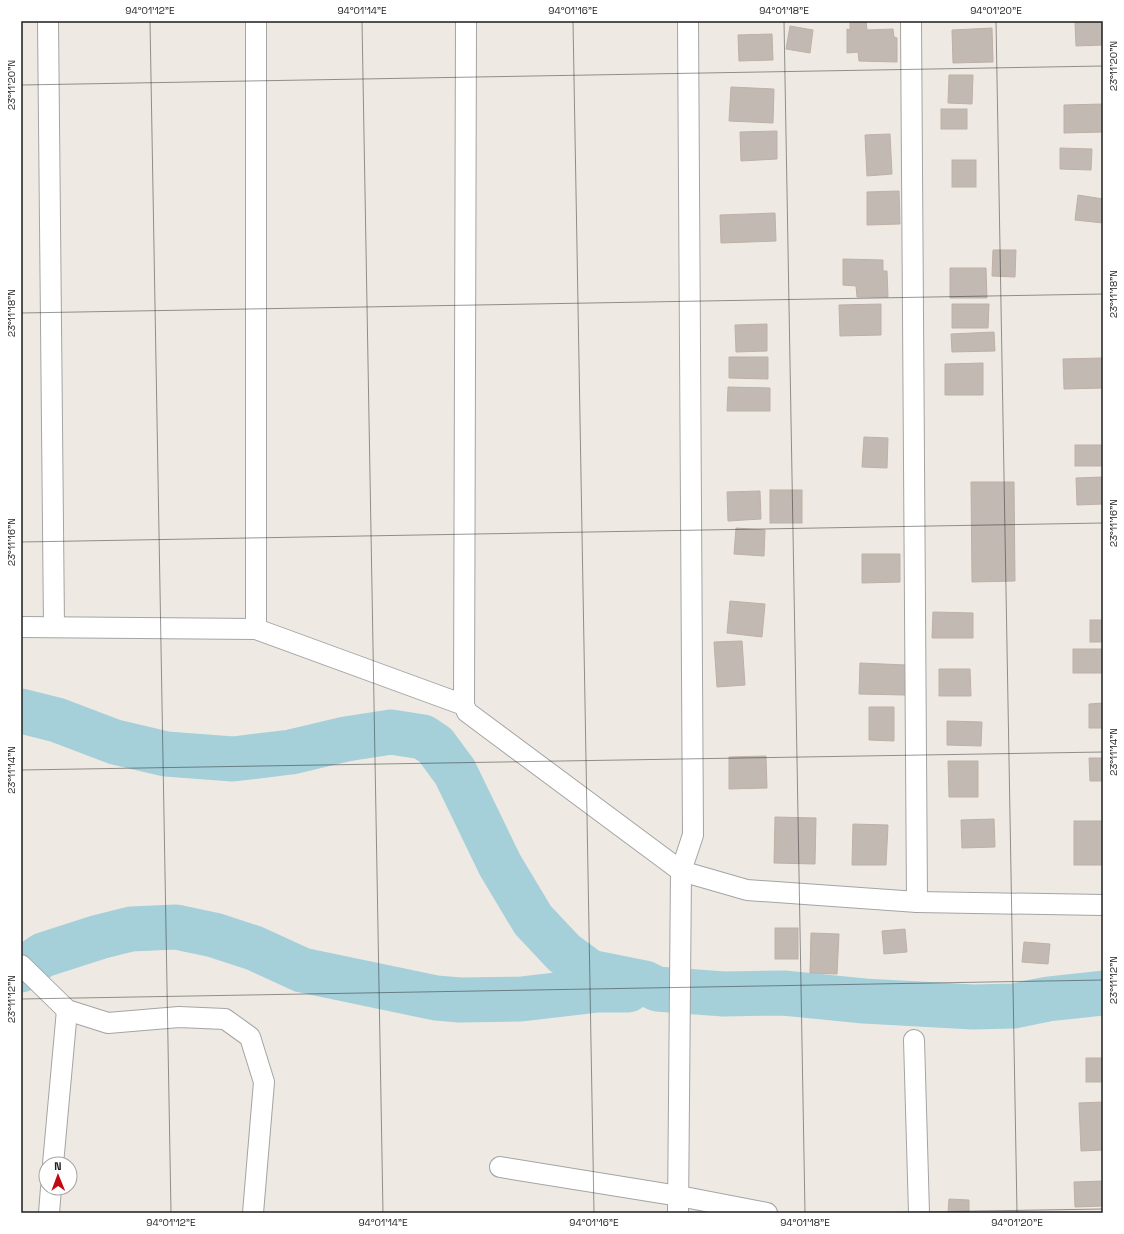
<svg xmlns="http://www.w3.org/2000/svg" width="1124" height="1234" viewBox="0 0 1124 1234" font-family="'Space Grotesk',sans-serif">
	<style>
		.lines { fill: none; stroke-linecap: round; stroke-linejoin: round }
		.river { stroke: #a5d0da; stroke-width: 45 }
		.building { fill: #c2b9b3; stroke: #bfb0a6 }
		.street-casing { stroke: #a4a4a4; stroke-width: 22 }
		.street { stroke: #fff; stroke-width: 20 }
		.ticks { fill: none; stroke: #1d1d1d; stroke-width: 1; stroke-opacity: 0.45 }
		.neatline { fill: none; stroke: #1d1d1d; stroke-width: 1.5 }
		.ticks-label { font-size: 10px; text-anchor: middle; fill: #1d1d1d }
	</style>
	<rect width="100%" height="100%" fill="#eeeae3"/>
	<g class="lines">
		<g class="river">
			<polyline points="21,711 57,720 115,742 166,754 233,759 291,752 346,739 391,732 423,737 435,745 455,772 500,865 533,920 564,953 590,972 645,983 657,989 683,991 724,994 783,993 864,1001 973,1007 1014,1006 1048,999 1103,993"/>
			<polyline points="21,970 43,955 99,937 131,929 176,927 214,935 254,948 302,970 436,998 460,1000 521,999 598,990 628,990"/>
		</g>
	</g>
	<g class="building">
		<polygon points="850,21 866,21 867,30 893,29 894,37 897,38 897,62 859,61 858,52 847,53 847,29 850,30"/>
		<polygon points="1103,21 1103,45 1076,46 1075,22"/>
		<polygon points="790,26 813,30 810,53 786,49"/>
		<polygon points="992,28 993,62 953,63 952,30"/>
		<polygon points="772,34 773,60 739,61 738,35"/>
		<polygon points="949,75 973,75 972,104 948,103"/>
		<polygon points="731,87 774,89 773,123 729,121"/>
		<polygon points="1103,104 1103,132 1064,133 1064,105"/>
		<rect x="941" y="109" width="26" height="20"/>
		<polygon points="777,131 777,159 741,161 740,132"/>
		<polygon points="890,134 892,174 867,176 865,135"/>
		<polygon points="1060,148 1092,149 1091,170 1060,169"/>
		<rect x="952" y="160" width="24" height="27"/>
		<polygon points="899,191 900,224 867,225 867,192"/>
		<polygon points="1078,195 1103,199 1103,223 1075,220"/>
		<polygon points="775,213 776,241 721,243 720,215"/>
		<polygon points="993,250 1016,250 1015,277 992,276"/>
		<polygon points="843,259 883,260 883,271 887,271 888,297 857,297 856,286 843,285"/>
		<polygon points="950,268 986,268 987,298 950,298"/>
		<polygon points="881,304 881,335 840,336 839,305"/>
		<polygon points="952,304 989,304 988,328 952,328"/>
		<polygon points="767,324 767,351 736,352 735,325"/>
		<polygon points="994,332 995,351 952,352 951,334"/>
		<polygon points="729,357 768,357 768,379 729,378"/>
		<polygon points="1103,358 1103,388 1064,389 1063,359"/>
		<polygon points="983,363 983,395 945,395 945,364"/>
		<polygon points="728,387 770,388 770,411 727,411"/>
		<polygon points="864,437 888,438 887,468 862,467"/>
		<rect x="1075" y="445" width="28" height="21"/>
		<polygon points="1103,477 1103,504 1077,505 1076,478"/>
		<polygon points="971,482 1014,482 1015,581 972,582"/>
		<rect x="770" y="490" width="32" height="33"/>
		<polygon points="760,491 761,519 728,521 727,492"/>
		<polygon points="736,528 765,530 764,556 734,554"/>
		<polygon points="862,554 900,554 900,582 862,583"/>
		<polygon points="730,601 765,604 762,637 727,633"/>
		<polygon points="933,612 973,613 973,638 932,638"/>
		<rect x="1090" y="620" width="13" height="22"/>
		<polygon points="742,641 745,685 717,687 714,642"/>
		<rect x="1073" y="649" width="30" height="24"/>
		<polygon points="860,663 906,665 905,695 859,694"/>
		<polygon points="939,669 970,669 971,696 939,696"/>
		<polygon points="1103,703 1103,728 1089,728 1089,704"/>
		<polygon points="869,707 894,707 894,741 869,740"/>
		<polygon points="947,721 982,722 981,746 947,745"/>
		<polygon points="766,756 767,788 729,789 729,757"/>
		<polygon points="1089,758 1103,758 1103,781 1090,781"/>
		<polygon points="948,761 978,761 978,797 949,797"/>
		<polygon points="775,817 816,818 815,864 774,863"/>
		<polygon points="994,819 995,847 962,848 961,820"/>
		<rect x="1074" y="821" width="29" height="44"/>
		<polygon points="853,824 888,825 886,865 852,865"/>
		<rect x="775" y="928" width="23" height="31"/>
		<polygon points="905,929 907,952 884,954 882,931"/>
		<polygon points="811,933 839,934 837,974 810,973"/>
		<polygon points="1024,942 1050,944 1048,964 1022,962"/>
		<rect x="1086" y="1058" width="17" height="24"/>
		<polygon points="1103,1102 1103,1150 1081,1151 1079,1103"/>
		<polygon points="1103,1181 1103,1206 1075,1207 1074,1182"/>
		<polygon points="949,1199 969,1200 969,1213 948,1213"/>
	</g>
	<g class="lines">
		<defs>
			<g id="street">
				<polyline points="48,21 54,627"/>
				<polyline points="21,627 256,629 464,705 467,712 681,871 747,890 917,902 911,21"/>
				<polyline points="256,629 256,21"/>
				<polyline points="464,705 466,21"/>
				<polyline points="917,902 1103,905"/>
				<polyline points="21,965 67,1010 108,1023 179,1017 225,1019 250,1037 264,1082 253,1213"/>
				<polyline points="914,1040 919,1213"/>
				<polyline points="53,1164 67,1010"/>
				<polyline points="500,1167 679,1196 767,1213"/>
				<polyline points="49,1213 51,1188"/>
				<polyline points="678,1213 681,871 693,835 688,21"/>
			</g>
		</defs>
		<use href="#street" class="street-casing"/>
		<use href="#street" class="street"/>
	</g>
	<path class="ticks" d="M150 21 171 1213M362 21 383 1213M573 21 594 1213M784 21 805 1213M996 21 1017 1213M21 85 1103 66M21 313 1103 294M21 542 1103 523M21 770 1103 752M21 999 1103 980M857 1213 1103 1209"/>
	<rect width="1124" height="1234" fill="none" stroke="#ffffff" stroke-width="44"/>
	<g transform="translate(58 1176) rotate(359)"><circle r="19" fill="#ffffff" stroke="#a5a5a5"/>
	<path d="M0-3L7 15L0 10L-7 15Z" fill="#c10911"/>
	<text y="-6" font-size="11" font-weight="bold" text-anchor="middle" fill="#1d1d1d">N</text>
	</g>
	<rect x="22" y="22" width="1080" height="1190" class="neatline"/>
	<g class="ticks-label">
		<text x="150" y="14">94°01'12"E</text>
		<text x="362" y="14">94°01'14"E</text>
		<text x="573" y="14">94°01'16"E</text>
		<text x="784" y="14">94°01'18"E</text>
		<text x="996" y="14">94°01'20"E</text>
		<text transform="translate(1113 66) rotate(-90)" y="4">23°11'20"N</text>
		<text transform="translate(11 85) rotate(-90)" y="4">23°11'20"N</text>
		<text transform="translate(1113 294) rotate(-90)" y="4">23°11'18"N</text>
		<text transform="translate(11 313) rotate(-90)" y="4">23°11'18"N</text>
		<text transform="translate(1113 523) rotate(-90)" y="4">23°11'16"N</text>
		<text transform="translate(11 542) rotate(-90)" y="4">23°11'16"N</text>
		<text transform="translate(1113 752) rotate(-90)" y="4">23°11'14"N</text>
		<text transform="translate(11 770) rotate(-90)" y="4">23°11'14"N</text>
		<text transform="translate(1113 980) rotate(-90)" y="4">23°11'12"N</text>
		<text transform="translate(11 999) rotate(-90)" y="4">23°11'12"N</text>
		<text x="171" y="1226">94°01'12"E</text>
		<text x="383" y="1226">94°01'14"E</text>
		<text x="594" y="1226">94°01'16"E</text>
		<text x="805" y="1226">94°01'18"E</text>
		<text x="1017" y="1226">94°01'20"E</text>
	</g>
</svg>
